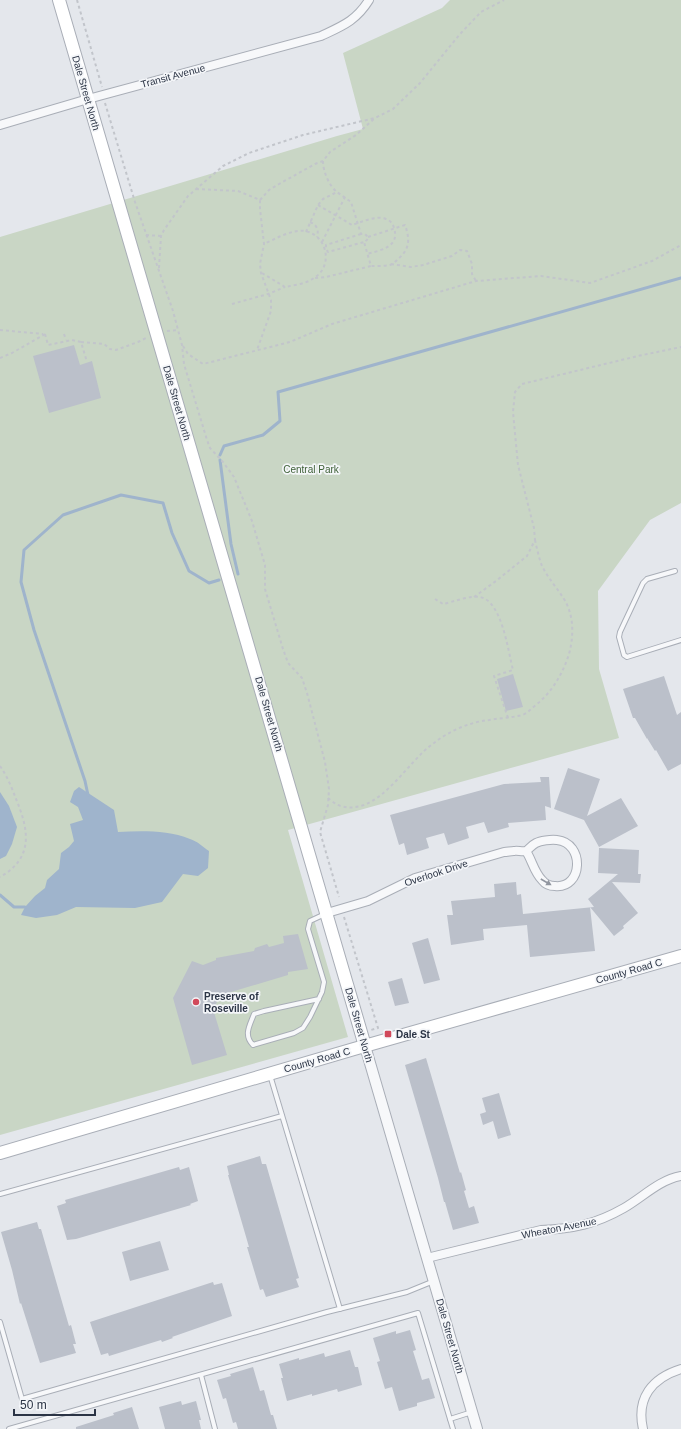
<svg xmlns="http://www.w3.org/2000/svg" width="681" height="1429" viewBox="0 0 681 1429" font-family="Helvetica,sans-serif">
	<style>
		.green { fill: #c9d6c5 }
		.water { fill: #9fb4cc }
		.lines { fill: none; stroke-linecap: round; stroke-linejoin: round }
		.stream { stroke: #9fb4cc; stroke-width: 3 }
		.building { fill: #bbc0ca }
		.service-casing { stroke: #a9aeb7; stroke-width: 6 }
		.minor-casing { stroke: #a9aeb7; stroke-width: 10 }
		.tertiary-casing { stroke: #a9aeb7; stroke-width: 12 }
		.secondary-casing { stroke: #a9aeb7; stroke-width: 14 }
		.path { stroke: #c2c5cb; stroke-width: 2; stroke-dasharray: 3 3; stroke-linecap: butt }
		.service { stroke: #f7f8fa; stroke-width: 4 }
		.minor { stroke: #f7f8fa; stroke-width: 8 }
		.tertiary { stroke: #f7f8fa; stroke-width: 10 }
		.secondary { stroke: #fff; stroke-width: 12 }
		.oneway { fill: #9196a0 }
		.poi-dot { fill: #d1495b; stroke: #f4f6f9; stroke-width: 1.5 }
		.labels { text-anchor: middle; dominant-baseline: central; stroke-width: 3.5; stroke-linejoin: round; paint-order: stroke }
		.street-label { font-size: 10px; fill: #2b3445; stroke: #f4f6f9 }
		.park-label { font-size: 10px; fill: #3f6138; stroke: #f4f6f9 }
		.poi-label { font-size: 10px; font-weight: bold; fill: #2b3445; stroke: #f4f6f9; text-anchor: start }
	</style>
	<rect width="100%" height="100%" fill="#e4e7ec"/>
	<polygon class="green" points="450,0 681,0 681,503 650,520 598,591 599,669 619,738 288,830 348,1037 0,1135 0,237 337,136 363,129 343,53 442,8"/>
	<g class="water">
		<path d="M79 787 114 810 118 832C142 831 167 830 190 839 197 841 203 847 209 851L208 868 198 876 183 874 162 902 135 908 76 907 57 915 36 918 21 915 25 907 35 896 45 888 47 880 59 869 61 853 69 847 74 841 70 824 83 820 78 807 70 802 74 791Z"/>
		<polygon points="0,792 9,806 17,827 12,844 6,856 0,859"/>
	</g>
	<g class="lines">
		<g class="stream">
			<polyline points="220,455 224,446 263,435 280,421 278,392 681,278"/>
			<polyline points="220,460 231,544 238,574"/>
			<polyline points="88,795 85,781 34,630 21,582 24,550 63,515 121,495 163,503 172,533 189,571 209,583 219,580"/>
			<polyline points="0,895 14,907 25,907"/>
		</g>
	</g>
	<g class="building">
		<polygon points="74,345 80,365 92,361 101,398 49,413 33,356"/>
		<polygon points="513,674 523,707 506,711 497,679"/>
		<polygon points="664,676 677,715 681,712 681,764 668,771 656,750 655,751 647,738 647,739 635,718 633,718 623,689"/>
		<polygon points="568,768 600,779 587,816 621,798 638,826 599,847 584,820 554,809"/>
		<polygon points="540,777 549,777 551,808 545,806 546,820 508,823 509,827 488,833 484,822 466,827 469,838 448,845 444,833 426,838 429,848 407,855 404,843 399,845 390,815 504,784 541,782"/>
		<polygon points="599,848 639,850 638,874 641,874 640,883 612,882 638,913 623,926 624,928 614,936 590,907 595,951 530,957 527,925 483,929 484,940 451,945 447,915 453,915 451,901 495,897 494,884 516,882 517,895 521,894 523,914 594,907 588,899 618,874 598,873"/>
		<polygon points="298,934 308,969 288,972 288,975 221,995 213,1009 227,1055 192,1065 173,998 192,961 203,965 216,960 216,958 254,951 255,948 267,944 269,947 284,943 283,936"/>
		<polygon points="428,938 440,980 424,984 412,943"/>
		<polygon points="402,978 409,1003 395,1006 388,982"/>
		<polygon points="426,1058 460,1173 461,1172 466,1190 464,1191 469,1208 474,1206 479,1223 453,1230 445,1202 444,1202 438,1178 405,1065"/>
		<polygon points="499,1093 511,1135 498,1139 493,1121 483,1125 480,1114 486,1112 482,1098"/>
		<polygon points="260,1156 262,1164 266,1164 299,1278 296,1279 299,1287 266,1297 263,1289 260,1290 247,1247 249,1247 228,1175 229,1175 227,1166"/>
		<polygon points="179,1167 180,1170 189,1167 198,1201 190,1204 191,1205 76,1239 67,1240 57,1206 66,1203 65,1200"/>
		<polygon points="37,1222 39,1229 41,1229 69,1326 71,1325 76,1344 73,1344 76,1353 40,1363 21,1303 20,1304 12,1270 1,1232"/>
		<polygon points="160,1241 169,1270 130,1281 122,1252"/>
		<polygon points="213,1282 214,1285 222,1283 232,1316 172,1337 173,1338 162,1342 161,1340 109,1356 108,1353 101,1355 90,1322"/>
		<polygon points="410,1330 416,1350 413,1351 422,1380 429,1378 435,1398 417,1403 417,1406 399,1411 392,1387 385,1389 377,1362 380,1361 373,1338 396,1331 396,1334"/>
		<polygon points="350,1350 355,1367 358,1367 362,1385 338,1392 337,1389 312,1396 312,1394 287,1401 281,1378 283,1378 279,1364 299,1358 299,1360 324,1353 325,1357"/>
		<polygon points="253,1367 260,1391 264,1390 271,1415 273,1415 277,1429 238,1429 236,1422 233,1423 226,1398 223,1399 217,1380 231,1376 230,1374"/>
		<polygon points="181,1401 182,1405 196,1401 201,1420 199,1420 201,1429 165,1429 159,1407"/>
		<polygon points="132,1407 139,1429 76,1429 76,1427 114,1415 113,1413"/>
	</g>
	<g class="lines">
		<defs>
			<g id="service">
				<polyline points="675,571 647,579 643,583 620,632 619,637 624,655 627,657 681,640"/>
				<path d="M319 999 264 1011 254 1014C250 1025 243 1035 253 1045L294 1033 303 1028 310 1017 322 992 324 982 308 929 310 921 325 914"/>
				<polyline points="270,1075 340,1309"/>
				<polyline points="0,1194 282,1116"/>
				<polyline points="0,1322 22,1399 327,1312 407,1292 434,1281"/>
				<polyline points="201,1375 215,1429"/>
				<polyline points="450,1419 472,1412"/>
				<polyline points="9,1429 418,1313 453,1429"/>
			</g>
			<g id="minor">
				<path d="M0 125 88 99 321 36C342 26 356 21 369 0"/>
				<path d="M327 913 368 901 415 878 504 852C507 852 511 851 514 851 517 850 522 852 526 851 529 849 532 845 536 843 540 841 551 839 557 840 585 843 583 889 555 886 550 886 545 884 542 880 534 872 532 860 526 851"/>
				<path d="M427 1258 541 1230C573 1229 596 1224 624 1208 643 1197 659 1180 681 1176"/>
				<path d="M643 1429C636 1398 652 1378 681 1369"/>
			</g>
			<polyline id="tertiary" points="365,1046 477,1429"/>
			<g id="secondary">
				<polyline points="59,0 365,1046"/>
				<polyline points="0,1153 354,1049 681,956"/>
			</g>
		</defs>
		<use href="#service" class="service-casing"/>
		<use href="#minor" class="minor-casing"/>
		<use href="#tertiary" class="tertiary-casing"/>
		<use href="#secondary" class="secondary-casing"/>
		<g class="path">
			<polyline points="77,0 102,87"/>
			<polyline points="105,103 135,202 173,311 182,345 184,364 207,440 210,448 223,462 234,477 252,521 265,565 265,589 283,649 288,663 302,678 307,693 325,762 329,789 328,805 320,832 339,897"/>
			<path d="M323 161C323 171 329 186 337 192"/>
			<polyline points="196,189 238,191 260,200 260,209 264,244 260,264 261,273 271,300 271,311 257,350"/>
			<polyline points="260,200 269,190 279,184 315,164 323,161 330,152 356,135 375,118"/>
			<path d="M318 205 352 225C362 222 376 215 386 219 390 220 393 224 394 228 400 247 381 250 367 254"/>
			<path d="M310 222C317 225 319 230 317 237"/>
			<polyline points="306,232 318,205 323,199 337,192 351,202 361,234 365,234 368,237 367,240 364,242 371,266 326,277 315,278"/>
			<polyline points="361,234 326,245 326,249 328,252 364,242"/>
			<polyline points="146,235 161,236"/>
			<path d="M368 237 405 225C410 239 410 249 398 259 396 261 393 264 390 265 385 266 377 266 371 266"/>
			<polyline points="322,242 345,197"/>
			<polyline points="391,264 411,267 423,265 452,256 460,250 467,251 472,264 472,274 476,281"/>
			<polyline points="159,268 161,236 164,230 188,196 223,166 249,153 303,135 375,118 393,109 420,83 460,34 481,12 504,0"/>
			<path d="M262 273 285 287C294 285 306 284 314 278 334 266 327 235 305 231 292 229 275 239 264 244"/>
			<polyline points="232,304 268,294 285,287"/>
			<polyline points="0,330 43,334"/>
			<polyline points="167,331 178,330"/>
			<polyline points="45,334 48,345 72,340 81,342 87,362"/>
			<polyline points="64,334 66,340"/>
			<polyline points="81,342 104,344 110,349 116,350 138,342 146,338"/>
			<polyline points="183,346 188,354 203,364 290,342 332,324 476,281 541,276 590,283 652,261 681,245"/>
			<polyline points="0,358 12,353 45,334"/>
			<polyline points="474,597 496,581 527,556 535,540 534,528 518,465 513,412 515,392 522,384 638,356 681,347"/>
			<path d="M435 599 443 604C453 602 470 595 480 597 502 601 508 651 513 670L494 676 508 718"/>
			<path d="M0 766C7 776 12 788 16 799 29 830 34 858 0 877"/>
			<path d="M328 798C332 801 336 805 341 806 379 817 407 761 434 743 449 731 470 722 489 720 500 718 511 718 522 715 526 714 529 711 532 708 550 695 562 676 569 654 574 636 574 615 564 599 557 588 548 578 542 566 539 558 537 549 535 540"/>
			<polyline points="344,917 378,1028 371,1030"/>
		</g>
		<use href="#service" class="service"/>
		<use href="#minor" class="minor"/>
		<use href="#tertiary" class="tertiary"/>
		<use href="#secondary" class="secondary"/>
	</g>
	<defs><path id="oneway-solid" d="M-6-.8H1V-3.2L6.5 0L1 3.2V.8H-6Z"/></defs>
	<use class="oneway" href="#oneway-solid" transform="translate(546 882) rotate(30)"/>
	<g class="poi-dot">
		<circle cx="196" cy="1002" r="4"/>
		<rect x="384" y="1030" width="8" height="8" rx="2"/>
	</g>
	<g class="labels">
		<g class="street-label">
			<text transform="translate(173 76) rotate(-15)">Transit Avenue</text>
			<text transform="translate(86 93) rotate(74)">Dale Street North</text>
			<text transform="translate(177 403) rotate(74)">Dale Street North</text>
			<text transform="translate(269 714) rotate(74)">Dale Street North</text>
			<text transform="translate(436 873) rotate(-18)">Overlook Drive</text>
			<text transform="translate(629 971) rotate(-16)">County Road C</text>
			<text transform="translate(359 1025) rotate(74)">Dale Street North</text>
			<text transform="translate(317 1060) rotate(-16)">County Road C</text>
			<text transform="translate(559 1228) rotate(-11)">Wheaton Avenue</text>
			<text transform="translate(450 1336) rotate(74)">Dale Street North</text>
		</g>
		<g class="park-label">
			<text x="311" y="469">Central Park</text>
		</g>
		<g class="poi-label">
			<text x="204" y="996">Preserve of<tspan x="204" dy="12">Roseville</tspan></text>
			<text x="396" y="1034">Dale St</text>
		</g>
	</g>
	<path d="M14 1409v6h81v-6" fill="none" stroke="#2b3445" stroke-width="2"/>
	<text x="20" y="1409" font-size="12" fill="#2b3445" stroke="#f4f6f9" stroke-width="3" paint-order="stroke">50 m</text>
</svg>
